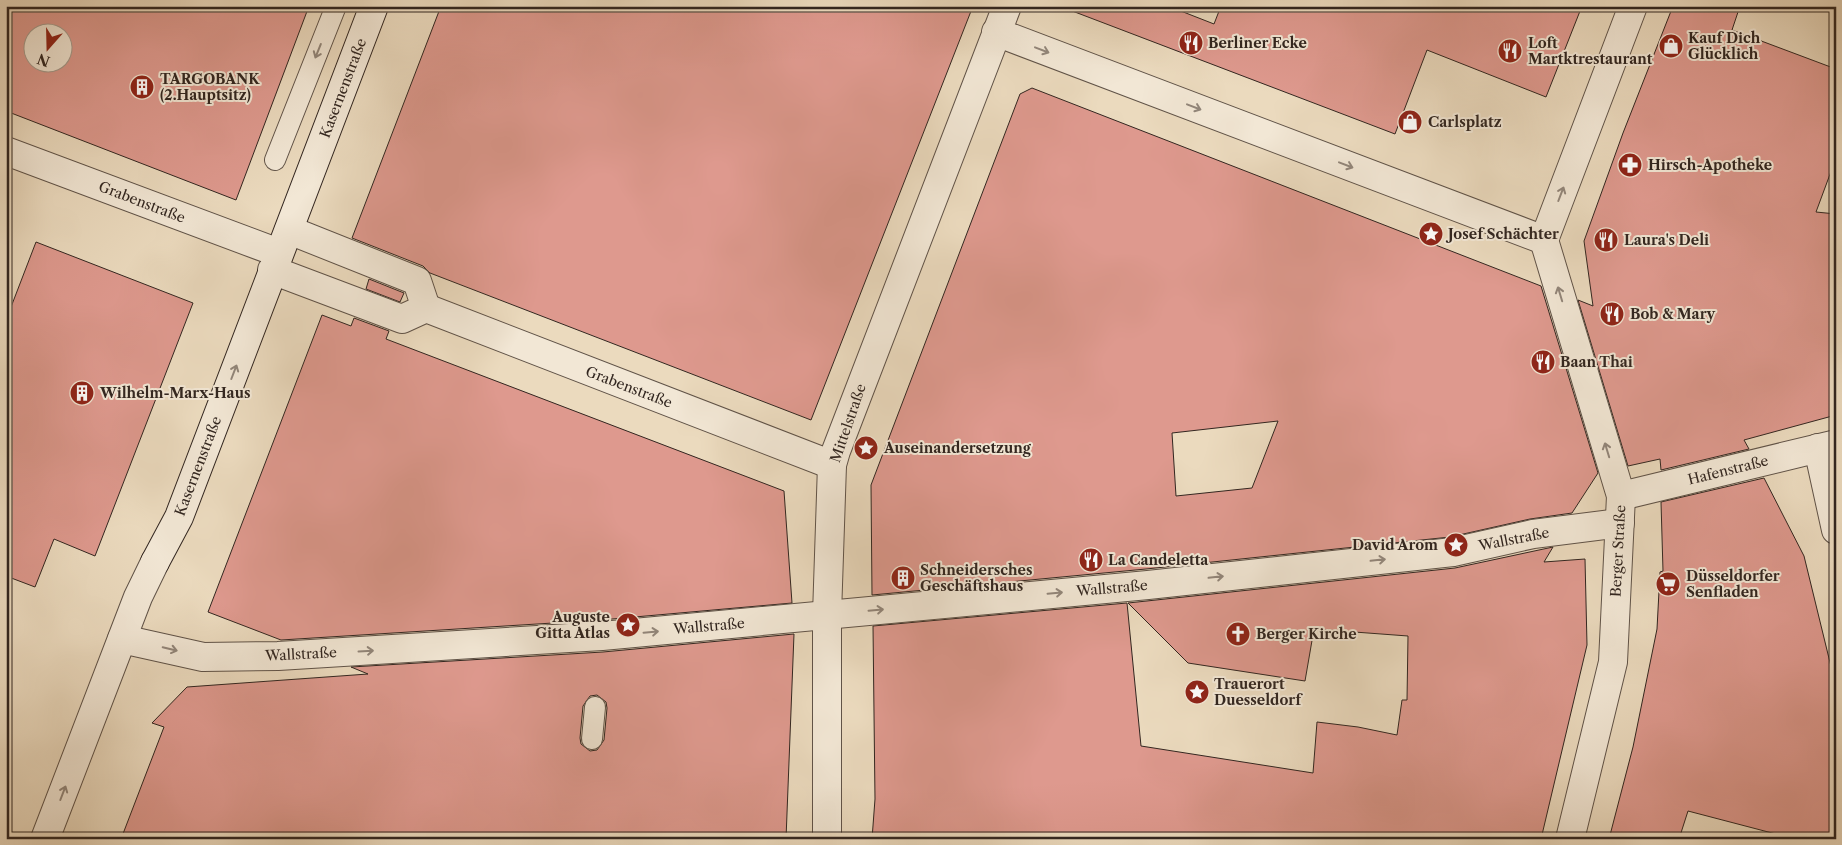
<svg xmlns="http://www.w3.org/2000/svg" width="1842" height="845" viewBox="0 0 1842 845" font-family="'Libre Caslon Text',serif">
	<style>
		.building { fill: #de998e; stroke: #322620; fill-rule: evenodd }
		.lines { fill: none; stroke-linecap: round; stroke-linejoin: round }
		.lane-casing { stroke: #605348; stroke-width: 22 }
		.street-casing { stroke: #605348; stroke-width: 30 }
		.secondary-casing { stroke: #322620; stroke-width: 30 }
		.lane { stroke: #f2e7d5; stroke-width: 20 }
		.street { stroke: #f2e7d5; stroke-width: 28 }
		.secondary { stroke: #f2e7d5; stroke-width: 28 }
		.oneway { stroke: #92867a }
		.labels { text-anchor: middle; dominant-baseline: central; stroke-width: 4; stroke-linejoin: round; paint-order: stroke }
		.poi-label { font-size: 14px; font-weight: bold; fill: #322620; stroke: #f2e7d5; text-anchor: start }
		.street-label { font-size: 14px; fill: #322620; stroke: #f2e7d5 }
	</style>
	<rect width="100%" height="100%" fill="#ebdabe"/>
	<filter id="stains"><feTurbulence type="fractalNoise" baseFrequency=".004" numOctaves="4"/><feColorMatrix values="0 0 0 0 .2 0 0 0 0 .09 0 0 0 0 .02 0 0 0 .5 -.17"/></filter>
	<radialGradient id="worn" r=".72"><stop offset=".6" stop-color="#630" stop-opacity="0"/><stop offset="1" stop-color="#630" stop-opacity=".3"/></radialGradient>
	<g class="building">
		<path d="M6 6H309L236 200 6 111ZM32 32H62V62H32Z"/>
		<polygon points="441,6 973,6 811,420 430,273 423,266 352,238"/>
		<polygon points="1068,6 1168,6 1214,24 1221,6 1582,6 1546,97 1427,50 1395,134 1067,9"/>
		<polygon points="1673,6 1740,6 1732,30 1836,69 1836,158 1816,212 1836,214 1836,415 1744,440 1749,449 1661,470 1660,459 1628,466 1578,300 1593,306 1584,241 1623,133"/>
		<path d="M1032 88 1541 286 1598 473 1572 513 1530 519 1450 537 1146 569 872 595 871 485 1020 94ZM1278 421 1252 488 1176 496 1172 433Z"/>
		<polygon points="36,242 193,303 95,556 54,539 35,587 6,576 6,320"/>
		<polygon points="369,279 404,293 400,302 366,289"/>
		<polygon points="322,315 351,326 354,318 389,331 386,339 784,491 792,603 601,620 281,640 208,612"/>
		<polygon points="1764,478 1804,556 1836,687 1836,839 1795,839 1688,811 1679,839 1609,839 1633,747 1657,629 1660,572 1663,571 1661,502"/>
		<polygon points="1553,547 1544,562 1585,559 1587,645 1541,839 872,839 875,799 873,626 1127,603 1141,746 1313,773 1317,722 1358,727 1397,735 1402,700 1407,700 1408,636 1314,629 1305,681 1188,663 1128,603 1455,568"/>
		<path d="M794 634 786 839H121L164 727 152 723 187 687 368 674 351 667 603 652ZM597 695 606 702 607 708 604 740 597 750 590 751 581 744 580 738 583 706 590 696Z"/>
	</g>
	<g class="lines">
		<defs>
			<g id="lane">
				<polyline points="275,160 336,6"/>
				<polyline points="592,739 595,707"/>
			</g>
			<g id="street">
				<polyline points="996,32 1544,240"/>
				<polyline points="6,151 279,253"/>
				<polyline points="289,230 417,281 426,308"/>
				<polyline points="1544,240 1621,496 1613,662 1570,839"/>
				<polyline points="1544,240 1633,6"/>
				<polyline points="272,270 402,319 426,308 832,465"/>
				<polyline points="1818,448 1836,530"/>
				<polyline points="1621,496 1836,444"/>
				<polyline points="122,639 203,657 278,656 602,636 1148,585 1453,552 1533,534 1620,523"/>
				<polyline points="45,839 138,597 155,562"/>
				<polyline points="827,839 827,615 832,465 836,451 1007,6"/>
			</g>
			<polyline id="secondary" points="155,562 179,517 374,6"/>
		</defs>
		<use href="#lane" class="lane-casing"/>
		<use href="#street" class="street-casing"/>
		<use href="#secondary" class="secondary-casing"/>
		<use href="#lane" class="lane"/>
		<use href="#street" class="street"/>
		<use href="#secondary" class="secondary"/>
	</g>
	<defs><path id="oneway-shaft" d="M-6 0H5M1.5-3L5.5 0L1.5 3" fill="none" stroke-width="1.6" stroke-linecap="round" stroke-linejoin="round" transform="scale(1.25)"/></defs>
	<g class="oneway">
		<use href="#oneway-shaft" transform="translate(1042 50) rotate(21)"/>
		<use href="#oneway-shaft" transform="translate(318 51) rotate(112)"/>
		<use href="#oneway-shaft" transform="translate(1194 107) rotate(21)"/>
		<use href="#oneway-shaft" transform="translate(1346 165) rotate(21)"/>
		<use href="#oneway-shaft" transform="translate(1561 194) rotate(-69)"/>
		<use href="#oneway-shaft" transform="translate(1560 294) rotate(-107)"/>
		<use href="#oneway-shaft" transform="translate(234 372) rotate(-69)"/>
		<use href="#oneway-shaft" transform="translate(1607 450) rotate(-107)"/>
		<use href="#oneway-shaft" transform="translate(1378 560) rotate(-6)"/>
		<use href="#oneway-shaft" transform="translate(1216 577) rotate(-6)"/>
		<use href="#oneway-shaft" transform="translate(1055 593) rotate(-5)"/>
		<use href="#oneway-shaft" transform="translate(876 610) rotate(-5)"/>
		<use href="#oneway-shaft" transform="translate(651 632) rotate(-5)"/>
		<use href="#oneway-shaft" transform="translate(170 649) rotate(13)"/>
		<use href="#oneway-shaft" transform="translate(366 651) rotate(-3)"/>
		<use href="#oneway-shaft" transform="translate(63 793) rotate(-69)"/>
	</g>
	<defs>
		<symbol id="restaurant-disc" viewBox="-11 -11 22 22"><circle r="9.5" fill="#8f2418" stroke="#f2e7d5"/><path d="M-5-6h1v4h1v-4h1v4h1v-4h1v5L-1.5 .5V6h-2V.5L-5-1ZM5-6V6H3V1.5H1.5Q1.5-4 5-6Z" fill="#fff"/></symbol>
		<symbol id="shop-disc" viewBox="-11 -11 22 22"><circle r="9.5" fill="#8f2418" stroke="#f2e7d5"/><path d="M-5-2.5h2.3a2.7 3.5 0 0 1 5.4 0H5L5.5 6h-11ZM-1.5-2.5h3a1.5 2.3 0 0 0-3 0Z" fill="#fff"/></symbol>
		<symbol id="building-disc" viewBox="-11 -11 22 22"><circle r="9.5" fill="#8f2418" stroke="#f2e7d5"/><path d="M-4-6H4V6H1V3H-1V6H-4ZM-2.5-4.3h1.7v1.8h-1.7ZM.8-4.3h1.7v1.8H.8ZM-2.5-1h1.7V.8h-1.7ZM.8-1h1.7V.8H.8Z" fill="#fff"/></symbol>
		<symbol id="pharmacy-disc" viewBox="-11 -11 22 22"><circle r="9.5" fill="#8f2418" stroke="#f2e7d5"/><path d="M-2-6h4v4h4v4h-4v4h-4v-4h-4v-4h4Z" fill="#fff"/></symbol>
		<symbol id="sight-disc" viewBox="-11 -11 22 22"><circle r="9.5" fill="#8f2418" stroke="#f2e7d5"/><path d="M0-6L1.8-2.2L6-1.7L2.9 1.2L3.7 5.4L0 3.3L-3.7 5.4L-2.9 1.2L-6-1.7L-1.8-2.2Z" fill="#fff"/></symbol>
		<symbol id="supermarket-disc" viewBox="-11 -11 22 22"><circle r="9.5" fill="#8f2418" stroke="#f2e7d5"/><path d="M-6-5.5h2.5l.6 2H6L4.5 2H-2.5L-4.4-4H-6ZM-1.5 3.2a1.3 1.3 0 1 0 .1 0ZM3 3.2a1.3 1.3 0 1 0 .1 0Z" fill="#fff"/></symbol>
		<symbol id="church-disc" viewBox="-11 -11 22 22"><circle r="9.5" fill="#8f2418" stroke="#f2e7d5"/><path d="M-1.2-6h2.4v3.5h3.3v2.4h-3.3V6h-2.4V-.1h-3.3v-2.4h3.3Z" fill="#fff"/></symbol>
	</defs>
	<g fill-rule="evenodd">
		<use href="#restaurant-disc" x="1177" y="29" width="28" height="28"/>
		<use href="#shop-disc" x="1657" y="32" width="28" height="28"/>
		<use href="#restaurant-disc" x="1496" y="37" width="28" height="28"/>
		<use href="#building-disc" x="128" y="73" width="28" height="28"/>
		<use href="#shop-disc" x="1396" y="108" width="28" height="28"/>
		<use href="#pharmacy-disc" x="1616" y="151" width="28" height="28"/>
		<use href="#sight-disc" x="1417" y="220" width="28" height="28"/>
		<use href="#restaurant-disc" x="1592" y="226" width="28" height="28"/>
		<use href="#restaurant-disc" x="1598" y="300" width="28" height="28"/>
		<use href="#restaurant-disc" x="1529" y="348" width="28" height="28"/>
		<use href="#building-disc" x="68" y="379" width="28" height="28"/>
		<use href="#sight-disc" x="852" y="434" width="28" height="28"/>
		<use href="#sight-disc" x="1442" y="531" width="28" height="28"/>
		<use href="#restaurant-disc" x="1077" y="546" width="28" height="28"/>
		<use href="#building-disc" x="889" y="564" width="28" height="28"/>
		<use href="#supermarket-disc" x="1654" y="570" width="28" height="28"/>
		<use href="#sight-disc" x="614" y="611" width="28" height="28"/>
		<use href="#church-disc" x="1224" y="620" width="28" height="28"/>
		<use href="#sight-disc" x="1183" y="678" width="28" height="28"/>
	</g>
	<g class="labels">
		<g class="poi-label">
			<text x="1688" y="38">Kauf Dich<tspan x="1688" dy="16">Glücklich</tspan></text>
			<text x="1208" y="43">Berliner Ecke</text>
			<text x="1528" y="43">Loft<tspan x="1528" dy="16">Martktrestaurant</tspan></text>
			<text x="160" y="79">TARGOBANK<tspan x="160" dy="16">(2.Hauptsitz)</tspan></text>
			<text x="1428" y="122">Carlsplatz</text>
			<text x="1648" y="165">Hirsch-Apotheke</text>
			<text x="1448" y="234">Josef Schächter</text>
			<text x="1624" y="240">Laura's Deli</text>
			<text x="1630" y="314">Bob &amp; Mary</text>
			<text x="1560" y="362">Baan Thai</text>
			<text x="100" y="393">Wilhelm-Marx-Haus</text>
			<text x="884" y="448">Auseinandersetzung</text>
			<text x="1438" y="545" text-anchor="end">David Arom</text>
			<text x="1108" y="560">La Candeletta</text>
			<text x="920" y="570">Schneidersches<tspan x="920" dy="16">Geschäftshaus</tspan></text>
			<text x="1686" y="576">Düsseldorfer<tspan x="1686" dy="16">Senfladen</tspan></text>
			<text x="610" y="617" text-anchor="end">Auguste<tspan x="610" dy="16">Gitta Atlas</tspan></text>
			<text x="1256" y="634">Berger Kirche</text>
			<text x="1214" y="684">Trauerort<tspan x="1214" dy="16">Duesseldorf</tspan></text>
		</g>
		<g class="street-label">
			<text transform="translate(343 88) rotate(-69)">Kasernenstraße</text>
			<text transform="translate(142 202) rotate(21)">Grabenstraße</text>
			<text transform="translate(629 387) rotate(21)">Grabenstraße</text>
			<text transform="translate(848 423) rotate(-71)">Mittelstraße</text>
			<text transform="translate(198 466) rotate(-69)">Kasernenstraße</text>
			<text transform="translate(1728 470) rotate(-14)">Hafenstraße</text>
			<text transform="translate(1514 539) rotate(-11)">Wallstraße</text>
			<text transform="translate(1618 551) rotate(-87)">Berger Straße</text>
			<text transform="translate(1112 588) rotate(-5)">Wallstraße</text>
			<text transform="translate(709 626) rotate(-5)">Wallstraße</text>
			<text transform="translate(301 654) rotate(-3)">Wallstraße</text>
		</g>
	</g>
	<rect width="1842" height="845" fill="none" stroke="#ebdabe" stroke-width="25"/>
	<rect x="8" y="8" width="1827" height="830" fill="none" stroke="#322620" stroke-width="2.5"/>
	<rect x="12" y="12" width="1817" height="820" fill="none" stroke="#322620"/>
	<g transform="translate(48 48) rotate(200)"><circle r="24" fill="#f2e7d5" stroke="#a59a8d"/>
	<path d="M0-4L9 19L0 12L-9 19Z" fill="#8f2418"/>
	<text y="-8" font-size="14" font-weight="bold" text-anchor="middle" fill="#322620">N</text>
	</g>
	<rect width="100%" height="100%" filter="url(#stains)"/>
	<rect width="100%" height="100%" fill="url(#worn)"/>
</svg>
